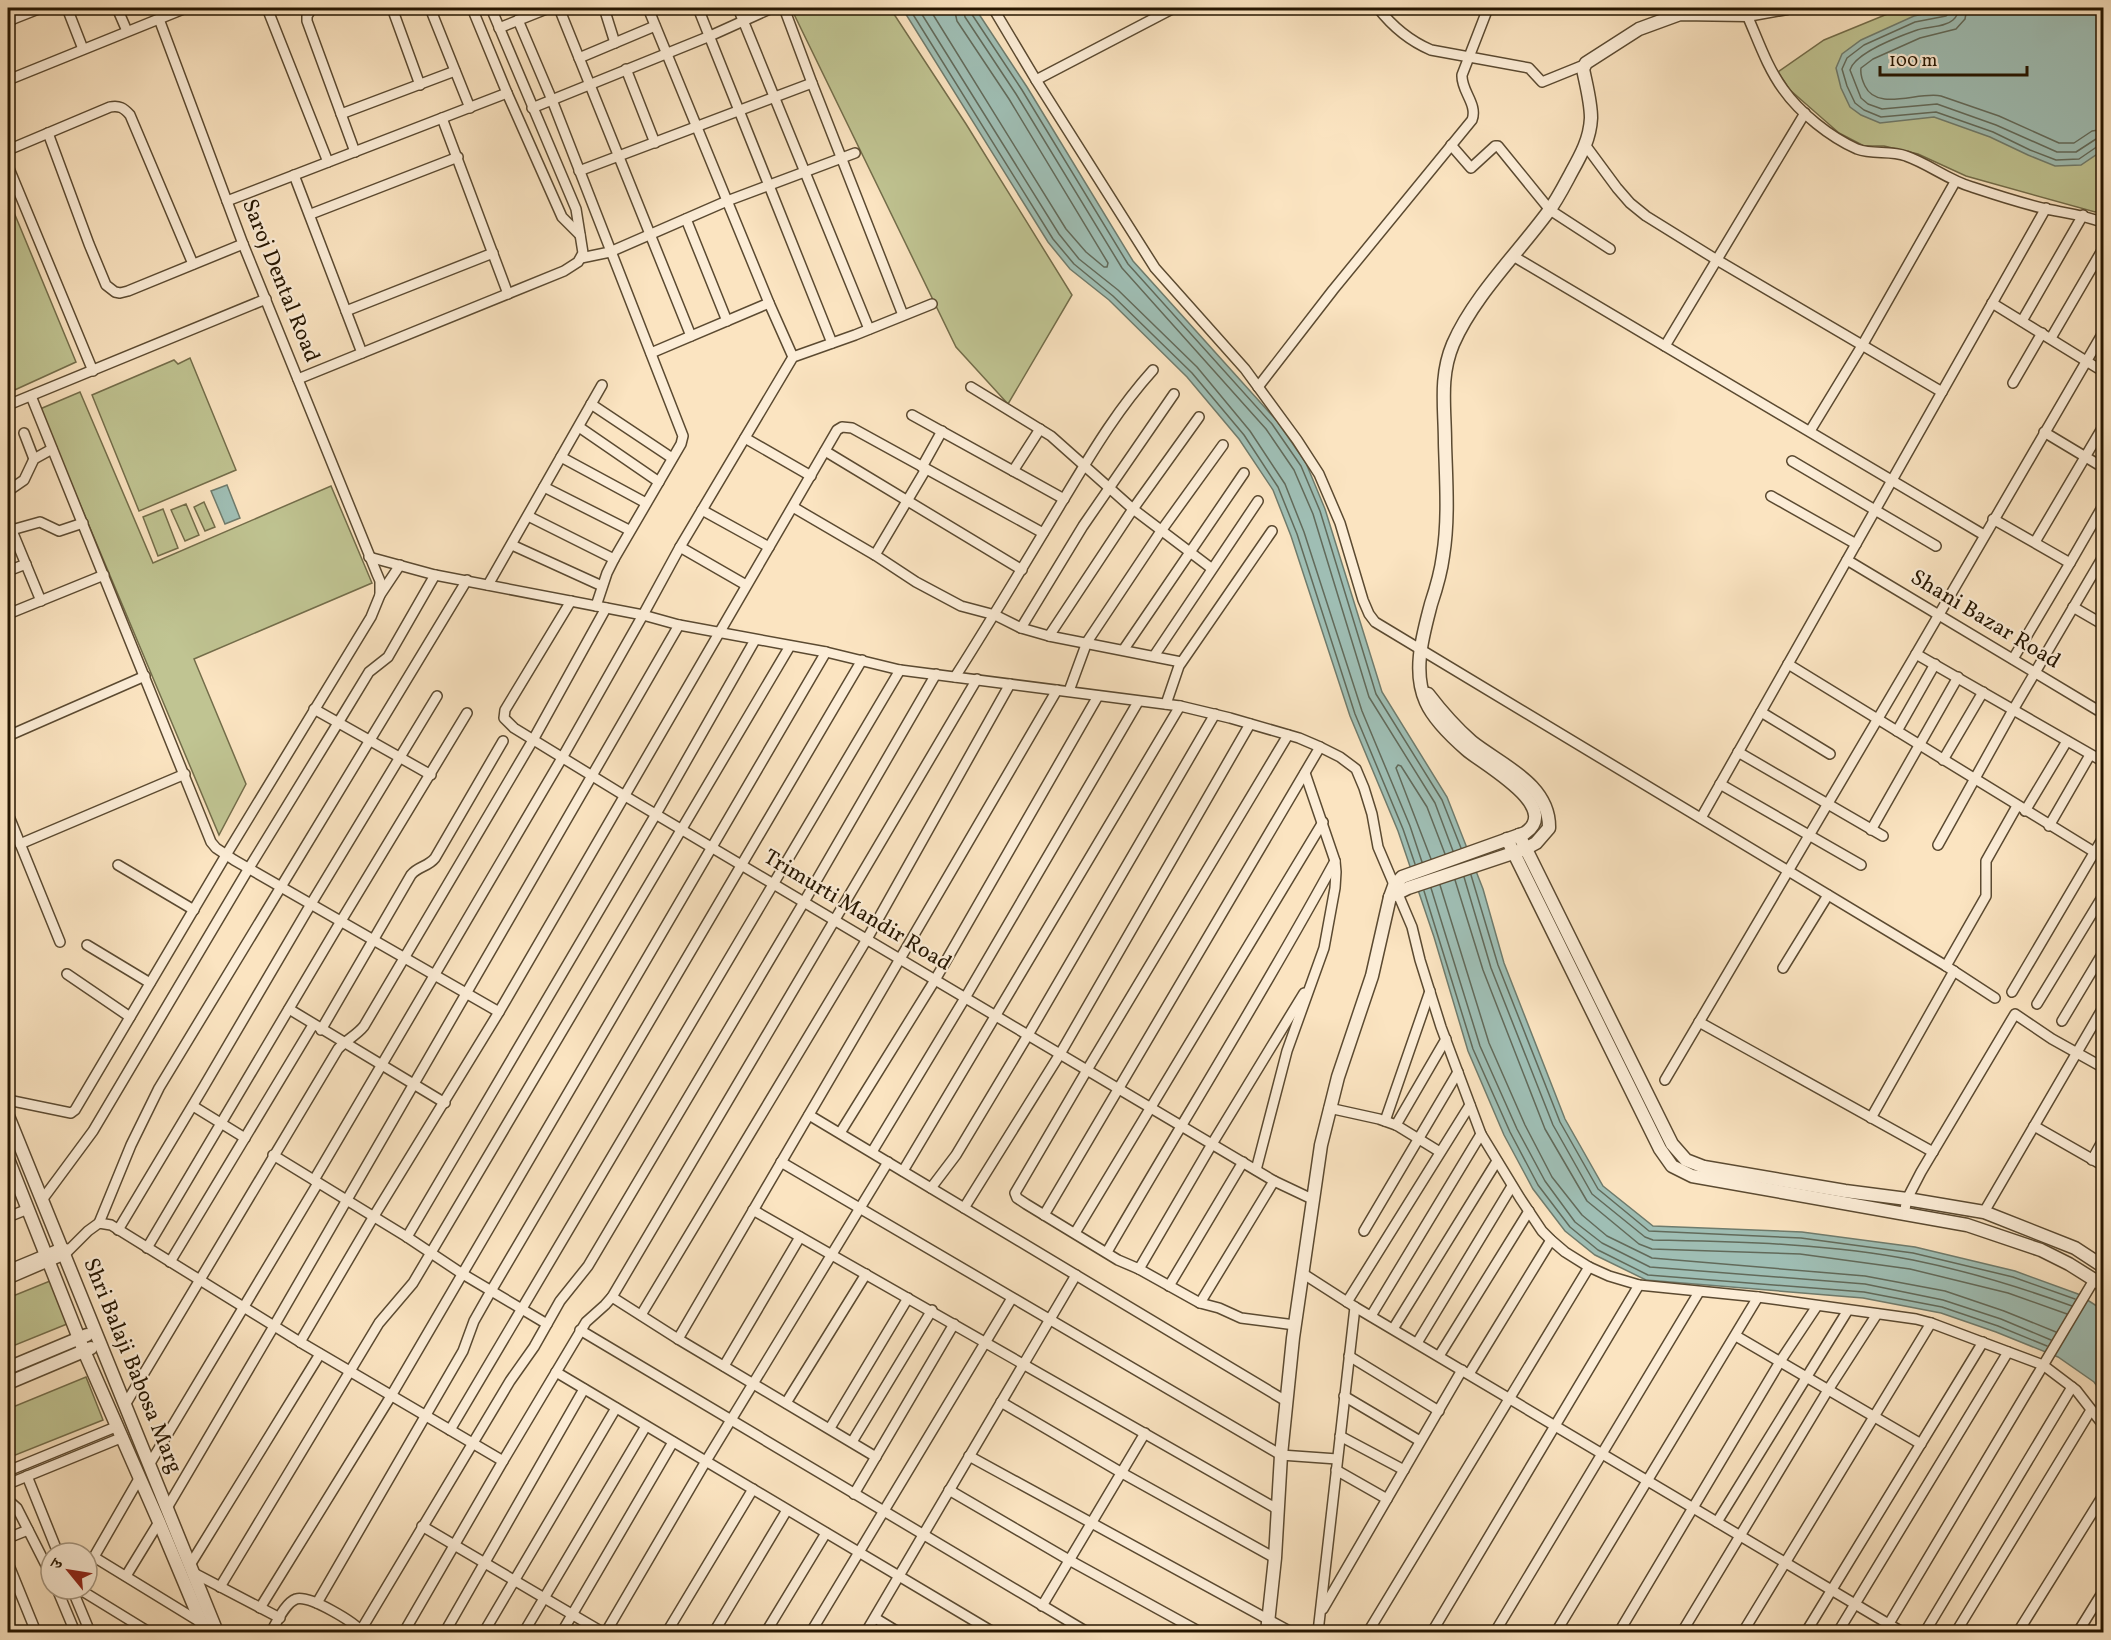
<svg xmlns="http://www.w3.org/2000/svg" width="2111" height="1640" viewBox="0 0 2111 1640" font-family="Vollkorn,'Noto Serif Devanagari',serif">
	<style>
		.green { fill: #c0c492; stroke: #736d4a; stroke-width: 1.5 }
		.water { fill: #9fbeb4; stroke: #6f7b6c; stroke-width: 1.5 }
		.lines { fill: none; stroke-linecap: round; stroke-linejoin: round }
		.shore { stroke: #626a5a; stroke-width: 1.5 }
		.minor-casing { stroke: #5b4a31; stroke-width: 12 }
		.tertiary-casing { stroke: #5b4a31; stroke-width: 15 }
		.minor { stroke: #fcedd7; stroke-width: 9 }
		.tertiary { stroke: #fcedd7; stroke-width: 12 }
		.labels { text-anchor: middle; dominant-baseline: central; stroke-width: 4.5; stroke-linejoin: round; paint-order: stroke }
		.street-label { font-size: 22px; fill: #261601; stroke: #fcedd7 }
	</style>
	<rect width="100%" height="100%" fill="#fbe4c1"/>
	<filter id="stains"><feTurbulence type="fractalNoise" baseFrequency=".00333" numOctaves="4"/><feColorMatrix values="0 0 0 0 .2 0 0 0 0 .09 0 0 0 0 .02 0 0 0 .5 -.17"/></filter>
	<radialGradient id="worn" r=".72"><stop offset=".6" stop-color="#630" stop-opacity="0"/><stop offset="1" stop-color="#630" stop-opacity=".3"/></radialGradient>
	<g class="green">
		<polygon points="791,8 890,8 966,124 1072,295 1008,404 956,347"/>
		<polygon points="1902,8 2103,8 2103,207 2095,212 1966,176 1918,154 1884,146 1864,146 1839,133 1790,90 1778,72 1824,40"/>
		<polygon points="8,198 76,362 8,393"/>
		<polygon points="190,358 236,470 139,511 92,395 174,360 178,364"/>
		<polygon points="80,392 153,563 331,486 372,583 194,659 246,784 219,835 40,409"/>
		<polygon points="204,502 215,527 205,531 194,507"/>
		<polygon points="186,504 199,535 185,541 171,510"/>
		<polygon points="163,509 178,548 158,556 143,517"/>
		<polygon points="50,1281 67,1324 8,1348 8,1298"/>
		<polygon points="86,1377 103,1420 8,1458 8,1409"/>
	</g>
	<g class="water">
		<polygon points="902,8 975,8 1027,87 1133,261 1277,421 1306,463 1325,509 1382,692 1447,797 1483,889 1504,963 1565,1119 1603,1186 1653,1226 1802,1232 1915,1247 2015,1271 2078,1294 2103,1310 2103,1394 2094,1382 2058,1357 1996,1332 1941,1313 1863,1298 1646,1280 1595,1255 1565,1231 1533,1189 1504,1135 1468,1051 1434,937 1398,831 1350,716 1291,536 1273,490 1239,439 1187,377 1109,300 1070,269 1048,242"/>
		<polygon points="1950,8 2103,8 2103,150 2081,165 2055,166 2028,155 1990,137 1934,117 1880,123 1861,115 1850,107 1841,88 1836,68 1842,54 1861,40 1914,16"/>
		<polygon points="227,485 240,518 225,524 211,491"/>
	</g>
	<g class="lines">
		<g class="shore">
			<polyline points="909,8 1053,239 1074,264 1113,296 1192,373 1244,435 1278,487 1297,534 1355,714 1403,829 1415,864"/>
			<polyline points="918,8 1059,234 1079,259 1118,290 1197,367 1250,431 1285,484 1304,532 1362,711 1410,826 1422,862"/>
			<polyline points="929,8 1066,229 1086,252 1104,267 1107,267 1108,263 1009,99 957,21 954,8"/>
			<polyline points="963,8 965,17 1016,94 1122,268 1266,429 1294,470 1313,514 1369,697 1435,803 1453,851"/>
			<polyline points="970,8 971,13 1022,90 1128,264 1272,424 1301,466 1320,511 1376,694 1442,800 1461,848"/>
			<polyline points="1950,8 1950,12 1946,16 1915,22 1864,45 1847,58 1842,69 1847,86 1855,103 1864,110 1881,117 1936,112 1993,132 2030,150 2056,160 2079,159 2098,146 2104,145"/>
			<path d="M1958 8C1958 13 1957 17 1953 20 1944 28 1927 26 1917 30 1900 36 1855 53 1850 70L1861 98 1868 104 1882 109 1937 104 1996 125 2057 152H2076L2096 139 2104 138"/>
			<path d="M1967 8 1965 19 1956 29 1920 38 1873 59 1861 68C1860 75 1862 80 1865 86 1877 112 1919 91 1941 96L1999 116 2059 143H2074L2092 131 2104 129"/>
			<polyline points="1431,859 1396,768 1398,765 1401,766 1427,807 1445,854"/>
			<polyline points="1471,875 1498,965 1560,1122 1598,1189 1649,1231 1801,1238 1913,1253 2013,1277 2075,1299"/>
			<path d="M1464 877 1491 968 1553 1125 1592 1194 1645 1237 1653 1240C1739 1242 1828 1243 1913 1260 1967 1271 2020 1287 2072 1306"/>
			<polyline points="1455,880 1483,970 1545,1129 1587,1201 1639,1244 1652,1249 1800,1254 1910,1269 2008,1293 2067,1314"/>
			<polyline points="1440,885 1489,1043 1525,1125 1552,1177 1582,1215 1607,1236 1652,1258 1865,1276 1945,1291 2004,1311 2056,1332"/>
			<polyline points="1431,888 1480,1046 1517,1129 1545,1181 1575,1222 1602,1243 1650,1267 1865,1284 1943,1300 2001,1319 2051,1340"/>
			<polyline points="1424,891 1473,1049 1510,1132 1538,1185 1570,1227 1598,1250 1648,1275 1864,1292 1942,1307 1998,1326 2047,1346"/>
		</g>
		<defs>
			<g id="minor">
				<polyline points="9,8 13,19"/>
				<polyline points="67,8 83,49"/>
				<polyline points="117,8 127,31"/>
				<polyline points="267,8 328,162"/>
				<polyline points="312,8 307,16 307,21 355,152"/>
				<polyline points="392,8 420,85"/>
				<polyline points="430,8 470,108"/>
				<polyline points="472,8 507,93 562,217 580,235"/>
				<polyline points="559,8 691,336"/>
				<polyline points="604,8 615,43"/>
				<polyline points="648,8 769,303 793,357"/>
				<polyline points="698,8 832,343"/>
				<polyline points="738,8 869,329"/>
				<polyline points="784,8 812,83 903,315"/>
				<polyline points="993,8 1036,80 1155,268 1245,369 1297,440 1319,474 1340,523 1363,600 1369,614 1375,622 1946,966 1995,998"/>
				<path d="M1378 8C1392 26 1410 41 1431 50L1529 68 1542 82 1584 65"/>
				<path d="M1747 15C1758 40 1767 67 1783 89 1800 113 1830 137 1857 149 1873 155 1890 150 1906 156 1929 164 1948 180 1972 187 1996 195 2021 203 2046 209 2066 213 2085 215 2104 223"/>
				<polyline points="159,19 243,244 377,574 380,581 380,595"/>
				<polyline points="518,20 552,100 683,436 681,444 614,559 607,573 596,606"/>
				<polyline points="8,21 41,8"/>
				<polyline points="499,28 549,8"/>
				<polyline points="579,58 655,26"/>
				<polyline points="626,69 655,143"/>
				<polyline points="8,80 186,8"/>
				<polyline points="1036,80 1174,8"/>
				<polyline points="532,108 710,36 772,8"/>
				<polyline points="341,114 455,71"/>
				<polyline points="442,118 508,294"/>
				<polyline points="48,133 89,244 106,285 115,292 120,293 128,291 243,244"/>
				<polyline points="1451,145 1471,168 1495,146 1498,146 1550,210 1610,249"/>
				<polyline points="1586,146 1617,188 1630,203 1646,216 1717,260 1942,392"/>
				<path d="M8 150 110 107C119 105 124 108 130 115L193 264"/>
				<polyline points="8,166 93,371"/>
				<polyline points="579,171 812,83"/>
				<polyline points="294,175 362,353"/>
				<polyline points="227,201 507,93"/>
				<polyline points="311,214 458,157"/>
				<polyline points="686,219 727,321"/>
				<polyline points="1513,256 1984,535"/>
				<polyline points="581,258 610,252 727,201 855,153"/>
				<polyline points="1992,303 2104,372"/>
				<polyline points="346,311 493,253"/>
				<polyline points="2022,321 2083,215"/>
				<polyline points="2051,338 2104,247"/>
				<polyline points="1665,346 1805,113"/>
				<polyline points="651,353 769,303"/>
				<polyline points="298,379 564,271 578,262 583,253 576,209 491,8"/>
				<polyline points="2013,383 2042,333"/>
				<polyline points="971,387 1051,436 1133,509 1211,568"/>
				<path d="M1258 387 1333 290 1472 120C1478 104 1461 91 1462 75L1488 8"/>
				<polyline points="31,396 211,842 216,848 234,860 499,1012"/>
				<polyline points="591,404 672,458"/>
				<polyline points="8,405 266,299"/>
				<polyline points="912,415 1064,499"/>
				<polyline points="579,427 659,482"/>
				<polyline points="1810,431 1863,344 1955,182"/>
				<polyline points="2044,432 2104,468"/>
				<polyline points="24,433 34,459"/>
				<polyline points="745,438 811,476"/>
				<polyline points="825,451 1022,570"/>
				<polyline points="561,457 646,503"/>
				<polyline points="1792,461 1936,546"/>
				<polyline points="922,467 942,431"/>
				<polyline points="1013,471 1040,429"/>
				<polyline points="544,487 629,530"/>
				<polyline points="8,491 24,480 34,459 52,449"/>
				<polyline points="1771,496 1856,544"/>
				<polyline points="793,507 875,555 916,582 961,606 995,615 1021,628 1049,636 1181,662"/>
				<polyline points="702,510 769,547"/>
				<polyline points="528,516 614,559"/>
				<polyline points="1993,519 2070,563 2013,659"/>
				<polyline points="8,521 41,601"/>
				<polyline points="8,531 40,522 59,531 83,523"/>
				<polyline points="2035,542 2104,425"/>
				<polyline points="512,545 602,586"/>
				<polyline points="680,547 746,585"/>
				<polyline points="875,555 926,469"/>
				<polyline points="369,557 435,575 643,615 679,625 826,652 900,670 1180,706 1230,718 1299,738 1320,747 1340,757 1356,769 1364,788 1372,814 1378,847 1412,927 1420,960 1441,1027 1481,1134 1520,1198 1542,1231 1551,1240 1565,1252 1589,1267 1609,1276 1639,1285 1758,1297 1916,1319 1931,1323 2043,1365 2076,1390 2104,1426"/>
				<polyline points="1847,560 2104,714"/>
				<polyline points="2070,563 2104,504"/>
				<polyline points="8,571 26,564"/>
				<polyline points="488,585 602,385"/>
				<polyline points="571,601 505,710 504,718 514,728 625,796 1274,1181 1312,1199"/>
				<polyline points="2073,607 2104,625"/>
				<polyline points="8,614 104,575"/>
				<polyline points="1021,628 1083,526 1174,394"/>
				<polyline points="1049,636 1133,509 1199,417"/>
				<polyline points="1124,649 1244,473"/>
				<polyline points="1916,654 2104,762"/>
				<polyline points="1154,656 1258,501"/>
				<polyline points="1788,664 2104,858"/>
				<path d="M955 677C992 619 1027 560 1062 502 1090 456 1116 411 1153 370"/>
				<polyline points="1069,691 1087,642 1161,531 1223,445"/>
				<polyline points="1166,704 1179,666 1272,531"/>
				<polyline points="314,709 431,775"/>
				<polyline points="1761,712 1830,754"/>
				<polyline points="1897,731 1935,664"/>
				<polyline points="1288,735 1087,1070 1015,1193 1017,1198 1026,1204 1118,1260 1139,1269 1200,1303 1219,1308 1241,1318 1295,1325"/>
				<polyline points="8,736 145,676"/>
				<polyline points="1738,752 1883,836"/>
				<polyline points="1943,760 1983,692"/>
				<polyline points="1720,784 1861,865"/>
				<polyline points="2025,811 2067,741"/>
				<polyline points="8,814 60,942"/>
				<polyline points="1701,818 2046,208"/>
				<polyline points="2049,826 2090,755"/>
				<polyline points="1871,830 1958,677"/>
				<polyline points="20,844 185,774"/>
				<polyline points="1938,845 2013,710 2104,555"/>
				<polyline points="118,865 194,910"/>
				<polyline points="87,945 150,983"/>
				<polyline points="1946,966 1986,896 1986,861 2017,806"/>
				<polyline points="1783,968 1828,895"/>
				<polyline points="67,974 130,1017"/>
				<polyline points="2012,992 2104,836"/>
				<polyline points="2037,1004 2104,894"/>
				<polyline points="289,1009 445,1103"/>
				<polyline points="2062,1021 2104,951"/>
				<polyline points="1699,1022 1933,1152"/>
				<path d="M321 1030 411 875C418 866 428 867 435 858L503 741"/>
				<polyline points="1665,1080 1916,654 2104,331"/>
				<polyline points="8,1100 71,1113 75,1110 226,855 371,617 380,595 400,565"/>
				<polyline points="193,1106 245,1138"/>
				<polyline points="1329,1108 1379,1119 1396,1125 1440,1152"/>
				<polyline points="809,1115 1286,1401"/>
				<polyline points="1871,1118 1954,971"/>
				<polyline points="1385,1121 1430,991"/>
				<polyline points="1396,1125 1446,1039"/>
				<polyline points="2034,1126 2104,1166"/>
				<polyline points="840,1133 935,980 1098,696"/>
				<polyline points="872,1152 965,998 1138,702"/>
				<polyline points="273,1155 407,1237 461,1273 547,1324"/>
				<polyline points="2092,1160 2104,1138"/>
				<polyline points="781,1162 1281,1455 1337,1459"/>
				<polyline points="1256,1170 1287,1051 1324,948 1335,888 1336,872 1335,861 1305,773"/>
				<polyline points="903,1171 1180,706"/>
				<polyline points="314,1180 562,758 643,615 680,547 793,357 855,335 932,304"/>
				<polyline points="931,1188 956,1155 1028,1035 1215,714"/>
				<polyline points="42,1200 93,1131 249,868 338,723 369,672 388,657 435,575"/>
				<polyline points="964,1208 1060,1054 1250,724"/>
				<polyline points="753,1210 1277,1509"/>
				<polyline points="1984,1212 2104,1006"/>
				<polyline points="1904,1214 1907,1199 1921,1172 2015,1014 2052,1039 2104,1068"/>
				<polyline points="1044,1215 1320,747"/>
				<polyline points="8,1217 28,1209"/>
				<polyline points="99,1223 131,1145 159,1088 467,580"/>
				<polyline points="118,1230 203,1088 311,904 437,696"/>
				<polyline points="1364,1231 1458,1072"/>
				<polyline points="1075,1233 1323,822"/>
				<polyline points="407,1237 656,814 755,640"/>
				<polyline points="147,1248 341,921 467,713"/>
				<path d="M1107 1252C1182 1122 1263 994 1335 861"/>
				<polyline points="170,1262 313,1025"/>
				<polyline points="2098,1262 2104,1255"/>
				<polyline points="1139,1269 1212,1144 1304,993"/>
				<polyline points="8,1270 61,1248 67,1249"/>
				<polyline points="1302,1273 1355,1307 1902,1632"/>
				<polyline points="8,1279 64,1255 88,1231 99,1223 111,1225 300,1342 503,1461 404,1632"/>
				<polyline points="1169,1286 1243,1162"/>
				<polyline points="612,1297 678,1339 876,1457"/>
				<polyline points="1347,1302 1470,1105"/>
				<polyline points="1200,1303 1274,1181"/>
				<polyline points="641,1315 867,939 1010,684"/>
				<polyline points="1371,1316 1481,1134"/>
				<polyline points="1393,1329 1497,1161"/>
				<polyline points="580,1330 1087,1632"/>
				<polyline points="1736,1336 1921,1444"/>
				<polyline points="678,1339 1057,690"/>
				<polyline points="300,1342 374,1216 499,1012 837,430 842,427 852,428 1043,533"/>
				<polyline points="1417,1343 1512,1186"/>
				<polyline points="1349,1356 1439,1411"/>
				<polyline points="1439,1356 1529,1211"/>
				<polyline points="724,1366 800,1237"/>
				<polyline points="556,1372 993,1632"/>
				<polyline points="1469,1374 1551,1240"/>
				<polyline points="1344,1396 1420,1441"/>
				<polyline points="1001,1402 1122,1473 1275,1558"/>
				<polyline points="786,1403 866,1274"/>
				<path d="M125 1405 338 1049C346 1040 357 1035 364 1026L533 740 606 608"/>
				<polyline points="830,1428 908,1298"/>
				<polyline points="450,1430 900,670"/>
				<polyline points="1340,1436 1404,1470"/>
				<polyline points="852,1442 932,1310"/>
				<polyline points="969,1456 1291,1632"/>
				<polyline points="503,1461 586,1322 605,1305 612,1297 977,679"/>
				<polyline points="149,1465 318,1183"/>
				<polyline points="1336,1470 1387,1499"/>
				<polyline points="8,1471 118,1426"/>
				<polyline points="27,1476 58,1553"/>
				<polyline points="8,1484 123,1437"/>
				<polyline points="949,1490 1069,1560 1200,1632"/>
				<polyline points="854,1494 954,1324"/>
				<polyline points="8,1500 17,1508 51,1575"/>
				<polyline points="167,1508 274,1326 679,625"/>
				<polyline points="1717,1522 1848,1310"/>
				<polyline points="422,1526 602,1632"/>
				<polyline points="8,1538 28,1530"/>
				<polyline points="94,1557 200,1622"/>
				<polyline points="8,1563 36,1632"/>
				<polyline points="190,1565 320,1354"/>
				<polyline points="87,1569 140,1477"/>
				<polyline points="192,1572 280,1618"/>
				<polyline points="126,1576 159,1522"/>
				<polyline points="220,1587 379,1323 413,1283 790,646"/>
				<polyline points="57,1589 75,1632"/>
				<polyline points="72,1589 90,1632"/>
				<polyline points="79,1589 149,1632"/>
				<polyline points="317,1603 463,1351 474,1321 491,1291 862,660"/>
				<polyline points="1042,1606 1145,1433"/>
				<polyline points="260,1608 391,1396 826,652"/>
				<polyline points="1323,1609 1462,1370"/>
				<polyline points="875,1618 898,1632"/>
				<polyline points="361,1630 510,1381 534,1347 560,1301 588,1266 804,902 936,674"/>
				<path d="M271 1632C277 1622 285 1603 296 1599 310 1595 354 1622 362 1632"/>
				<polyline points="445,1632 584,1389"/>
				<polyline points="484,1632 616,1408"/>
				<polyline points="524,1632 646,1426"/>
				<polyline points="562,1632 673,1442"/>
				<polyline points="606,1632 706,1461 888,1162"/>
				<polyline points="667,1632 753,1489"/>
				<polyline points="714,1632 787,1510"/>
				<polyline points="766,1632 826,1533"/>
				<polyline points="811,1632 1012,1298"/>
				<polyline points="866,1632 1076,1275"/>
				<polyline points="1318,1632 1355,1307"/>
				<polyline points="1368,1632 1589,1267"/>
				<polyline points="1432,1632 1639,1285"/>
				<polyline points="1495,1632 1699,1292"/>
				<polyline points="1556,1632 1758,1297"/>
				<polyline points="1619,1632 1781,1360 1817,1306"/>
				<polyline points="1682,1632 1828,1390 1877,1314"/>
				<polyline points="1743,1632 1931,1323"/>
				<polyline points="1806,1632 1983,1342"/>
				<polyline points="1838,1632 2008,1352"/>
				<polyline points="1884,1632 2094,1280"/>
				<polyline points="1925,1632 2072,1387"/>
				<polyline points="1956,1632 2091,1410"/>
				<polyline points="2018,1632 2104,1494"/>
				<polyline points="2078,1632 2104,1590"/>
			</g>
			<g id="tertiary">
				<polyline points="1519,835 1672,1144 1686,1160 1704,1167 1845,1191 1907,1199 1984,1212 2075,1248 2104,1267"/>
				<polyline points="1507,839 1660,1149 1672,1166 1692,1176 1967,1225 2041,1250 2069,1264 2104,1286"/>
				<path d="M1390 897 1408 888 1525 849 1536 843 1549 828C1550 784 1501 765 1472 742 1456 728 1441 711 1428 694"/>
				<polyline points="8,1116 217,1632"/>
				<polyline points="8,1159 84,1351 159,1522 205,1632"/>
				<polyline points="8,1368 87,1335"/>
				<polyline points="8,1383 91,1348"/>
				<path d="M1267 1632 1275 1558 1281 1455 1293 1338 1321 1145 1338 1077 1372 976 1390 897 1394 886 1402 877 1525 833C1563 807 1483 764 1467 750 1452 737 1434 720 1426 702 1412 671 1423 635 1431 604 1436 589 1441 572 1443 556 1449 519 1446 480 1445 443 1445 408 1439 377 1453 344 1474 296 1517 254 1548 212 1557 200 1564 186 1571 173 1581 155 1590 139 1591 118 1591 102 1586 84 1583 69L1586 63 1639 29 1680 14 1747 15 1787 8"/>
			</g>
		</defs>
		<use href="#minor" class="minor-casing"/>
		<use href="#tertiary" class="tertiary-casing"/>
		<use href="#minor" class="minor"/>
		<use href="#tertiary" class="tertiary"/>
	</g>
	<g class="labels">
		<g class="street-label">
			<text transform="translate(280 281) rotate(68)">Saroj Dental Road</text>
			<text transform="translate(1985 620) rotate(31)">Shani Bazar Road</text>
			<text transform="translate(857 911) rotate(31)">Trimurti Mandir Road</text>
			<text transform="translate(132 1366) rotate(68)">Shri Balaji Babosa Marg</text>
		</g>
	</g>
	<rect width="2111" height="1640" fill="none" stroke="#fbe4c1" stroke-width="30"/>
	<rect x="9" y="9" width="2093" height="1622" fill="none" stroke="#261601" stroke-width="3"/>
	<rect x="15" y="15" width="2081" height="1610" fill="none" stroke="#261601" stroke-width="1.5"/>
	<g transform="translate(69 1571) rotate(300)"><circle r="28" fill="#fcedd7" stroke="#a69781" stroke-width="1.5"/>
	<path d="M0-4.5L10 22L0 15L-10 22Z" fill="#8f2418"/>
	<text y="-9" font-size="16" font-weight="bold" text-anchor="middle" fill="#261601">उ</text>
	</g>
	<path d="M1880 66v9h147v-9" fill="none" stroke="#261601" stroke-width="3"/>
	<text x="1889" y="66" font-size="18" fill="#261601" stroke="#fcedd7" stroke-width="4.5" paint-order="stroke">100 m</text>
	<rect width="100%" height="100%" filter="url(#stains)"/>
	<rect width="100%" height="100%" fill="url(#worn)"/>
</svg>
